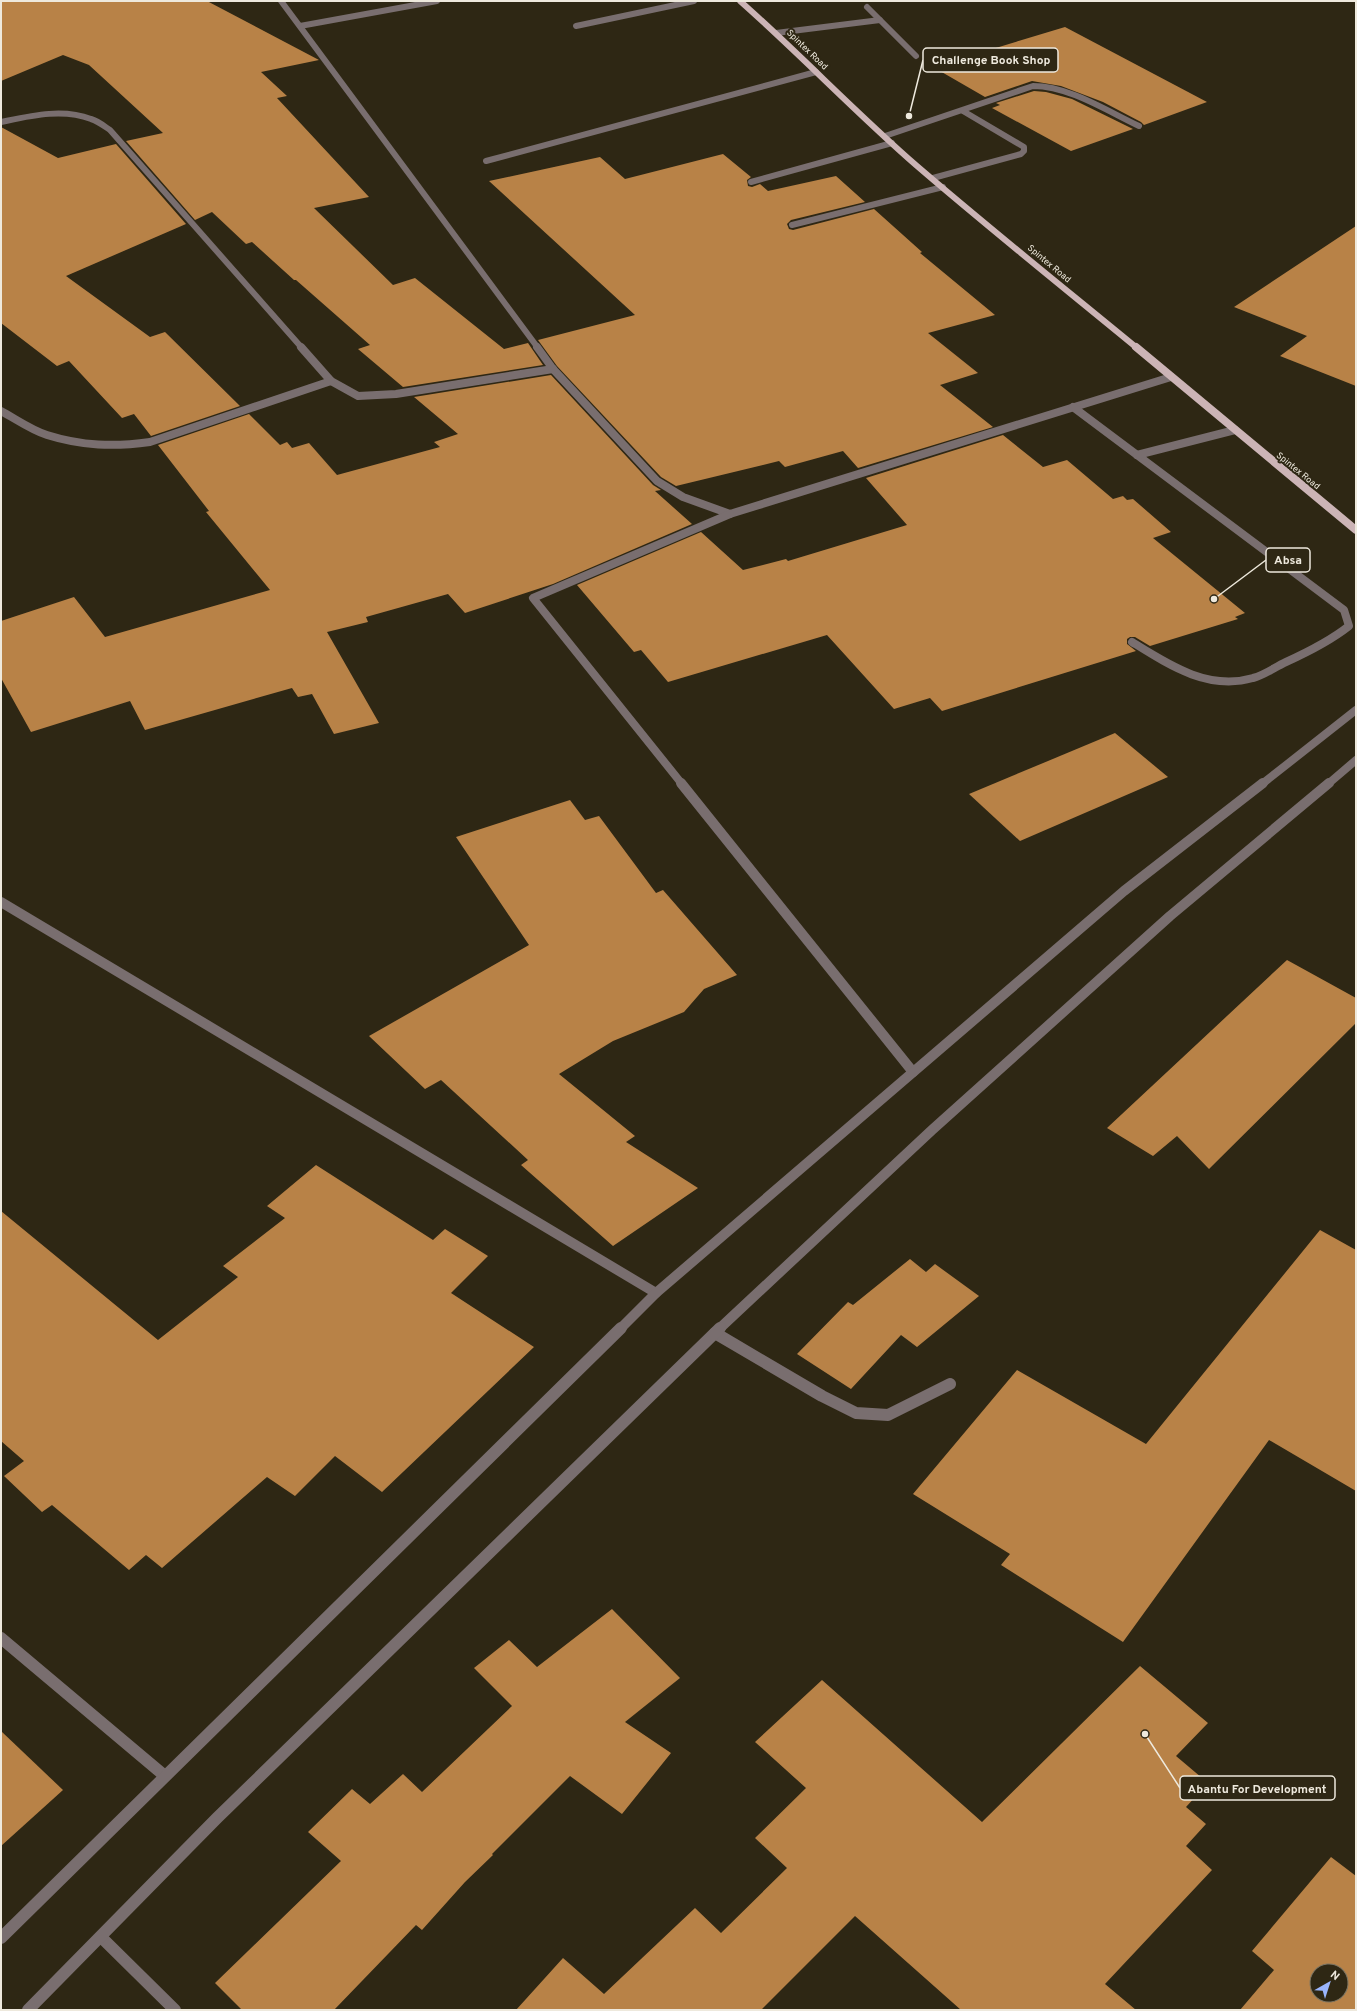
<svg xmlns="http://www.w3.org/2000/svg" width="1357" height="2011" viewBox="0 0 1357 2011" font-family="Overpass,sans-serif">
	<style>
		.building { fill: #b88247; fill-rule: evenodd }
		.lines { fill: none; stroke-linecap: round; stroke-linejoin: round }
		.minor-far3 { stroke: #796e6f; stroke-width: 6 }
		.minor-far2 { stroke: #796e6f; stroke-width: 8 }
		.minor-far1 { stroke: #796e6f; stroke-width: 10 }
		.minor { stroke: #796e6f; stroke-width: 12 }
		.major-far1 { stroke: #ccb4b6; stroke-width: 6 }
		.major { stroke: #ccb4b6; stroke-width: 8 }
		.labels { text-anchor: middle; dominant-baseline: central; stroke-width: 4; stroke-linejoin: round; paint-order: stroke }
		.far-street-label { font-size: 9px; fill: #eee9dd; stroke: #2e2714 }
		.leader { fill: none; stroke: #eee9dd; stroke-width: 1.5 }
		.callout-dot { fill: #eee9dd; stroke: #2e2714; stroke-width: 1.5 }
		.callout { fill: #2e2714; stroke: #eee9dd; stroke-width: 1.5 }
		.callout-label { font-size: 12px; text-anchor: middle; font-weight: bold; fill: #eee9dd }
	</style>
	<rect width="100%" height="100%" fill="#2e2714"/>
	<g class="building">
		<polygon points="1,1 207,1 319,60 261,72 287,96 277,98 369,197 314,208 393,285 415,278 504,349 528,343 543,365 403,387 358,349 370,345 296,280 294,280 252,242 246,244 212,212 195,220 126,141 163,133 89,65 63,55 1,81"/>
		<polygon points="1065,27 1207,102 1144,125 1141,122 1103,102 1061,86 1032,81 985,97 933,67"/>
		<polygon points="1034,91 1046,92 1072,99 1133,129 1071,151 992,108 1000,105 996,103"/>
		<polygon points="1,127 58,158 116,144 186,224 66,276 150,337 165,332 240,406 151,436 134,414 122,418 69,361 57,366 1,323"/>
		<polygon points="723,154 751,177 747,180 748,186 752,187 760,184 768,191 836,176 865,202 791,220 787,224 789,229 793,230 874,209 922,252 920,253 995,315 928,333 978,373 940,385 993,427 858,468 843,451 785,467 779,461 676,486 661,477 557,366 538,340 635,315 489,181 600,157 625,179"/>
		<polygon points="1356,226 1356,386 1280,356 1307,336 1234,307"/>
		<polygon points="551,375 653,485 661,490 655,491 692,524 553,584 465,613 448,594 366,617 368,622 327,632 379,723 334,734 312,694 298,697 292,688 145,730 130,701 31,732 1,678 1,621 74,597 105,637 270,590 206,512 209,511 158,445 249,414 280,445 287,442 292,448 309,443 337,475 440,447 434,442 458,434 414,397"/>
		<polygon points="1003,435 1043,467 1067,460 1113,499 1123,496 1127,500 1133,499 1171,532 1153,538 1245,613 1235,617 1238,619 1150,646 1135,637 1130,637 1127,639 1127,644 1136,651 942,711 930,698 894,709 827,635 668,682 641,650 634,652 577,585 701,532 743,570 786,559 788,561 907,525 866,478"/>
		<polygon points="1115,733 1168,777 1020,841 969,794"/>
		<polygon points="570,800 585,820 599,816 656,893 663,890 737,975 704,989 684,1012 613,1041 559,1074 635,1136 626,1142 698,1188 613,1246 521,1165 528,1160 441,1080 425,1089 369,1036 529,945 456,837"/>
		<polygon points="1287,960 1356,998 1356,1023 1209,1169 1177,1136 1153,1156 1107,1128"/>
		<polygon points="316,1165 433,1240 445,1229 488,1256 451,1293 534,1347 382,1492 335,1456 295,1496 267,1477 162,1568 146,1555 129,1570 52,1505 42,1512 4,1476 24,1461 1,1441 1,1211 158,1340 238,1277 223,1266 285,1218 267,1206"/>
		<polygon points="1320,1230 1356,1250 1356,1491 1269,1440 1123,1642 1001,1565 1010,1554 913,1494 1017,1370 1146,1444"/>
		<polygon points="910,1259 926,1272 935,1264 979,1296 917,1347 901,1335 851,1389 797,1354 848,1302 853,1305"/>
		<polygon points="612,1609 680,1678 625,1722 671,1753 622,1814 570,1776 492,1854 493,1855 465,1882 422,1930 416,1925 334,2010 242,2010 215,1983 341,1861 308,1832 352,1789 370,1804 403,1774 422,1792 512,1706 474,1668 509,1640 537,1667"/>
		<polygon points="1140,1666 1208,1723 1176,1756 1208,1783 1186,1807 1206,1824 1186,1846 1212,1870 1105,1984 1136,2010 961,2010 855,1916 761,2010 516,2010 563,1958 604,1994 695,1908 721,1933 787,1868 755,1838 806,1788 755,1742 822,1680 982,1822"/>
		<polygon points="1,1731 63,1790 1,1846"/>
		<path d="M1331 1857 1356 1876V2010H1240L1274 1970 1252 1951ZM1317 1971H1341V1995H1317Z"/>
	</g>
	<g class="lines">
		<g class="minor-far3">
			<polyline points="281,1 538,348"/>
			<polyline points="867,7 916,56"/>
			<polyline points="300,26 437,1"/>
			<polyline points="576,26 694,1"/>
			<polyline points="776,33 880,20"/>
			<path d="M1 122C30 116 62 108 91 119 98 121 104 126 110 130L302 348"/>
			<path d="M885 136 1033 86C1069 86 1107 111 1139 126"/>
			<polyline points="486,161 816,72"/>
			<polyline points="933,178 1021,154 1024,151 1024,147 963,111"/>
			<polyline points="751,182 892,143"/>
			<polyline points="792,225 943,187"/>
		</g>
		<g class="minor-far2">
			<polyline points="301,347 331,381 358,396 396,394 553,369"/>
			<polyline points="537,347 553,369 657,481 683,497 730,514 1171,377"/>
			<path d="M1073 407 1344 610 1349 626C1330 641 1308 652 1286 662 1275 667 1265 675 1253 678 1208 691 1169 665 1132 642"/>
			<path d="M1 411C16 419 31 430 47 435 82 446 114 447 150 442L331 381"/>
			<polyline points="1137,455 1235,430"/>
			<polyline points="682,784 533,598 730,514"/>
			<polyline points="1262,784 1356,710"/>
			<polyline points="1328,784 1356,760"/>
		</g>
		<g class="minor-far1">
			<polyline points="681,783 913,1072"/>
			<polyline points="1,902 656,1293"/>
			<polyline points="620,1329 656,1293 1124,891 1263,783"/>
			<polyline points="719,1329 932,1130 1170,916 1329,783"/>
		</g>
		<g class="minor">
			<polyline points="715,1333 822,1396 856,1413 888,1415 950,1384"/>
			<polyline points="1,1638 165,1776"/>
			<polyline points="101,1937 175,2010"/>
			<polyline points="1,1938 621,1328"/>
			<polyline points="28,2010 217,1818 720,1328"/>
		</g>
		<path class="major-far1" d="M740 1C801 55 856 113 917 166 989 228 1064 288 1137 348"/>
		<polyline class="major" points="1136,347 1356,530"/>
	</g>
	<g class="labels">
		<g class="far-street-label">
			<text transform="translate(807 50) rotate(44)">Spintex Road</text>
			<text transform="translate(1049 264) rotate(40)">Spintex Road</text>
			<text transform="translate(1298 471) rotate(39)">Spintex Road</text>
		</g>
	</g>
	<path class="leader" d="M909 116L923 60M1214 599L1266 560M1145 1734L1180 1788"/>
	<g class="callout-dot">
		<circle cx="909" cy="116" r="4"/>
		<circle cx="1214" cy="599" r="4"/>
		<circle cx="1145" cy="1734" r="4"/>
	</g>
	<g class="callout">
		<rect x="923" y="48" width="135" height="24" rx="4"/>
		<rect x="1266" y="548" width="44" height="24" rx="4"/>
		<rect x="1180" y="1776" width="155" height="24" rx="4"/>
	</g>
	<g class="callout-label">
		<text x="991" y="64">Challenge Book Shop</text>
		<text x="1288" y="564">Absa</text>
		<text x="1257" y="1793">Abantu For Development</text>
	</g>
	<rect width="1357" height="2011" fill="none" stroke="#eee9dd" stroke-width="4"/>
	<g transform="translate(1329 1983) rotate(39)"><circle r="19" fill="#2e2714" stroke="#7b7564"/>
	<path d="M0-3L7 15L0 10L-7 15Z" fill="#9ab5fd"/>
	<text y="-6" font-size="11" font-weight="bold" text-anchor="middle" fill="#eee9dd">N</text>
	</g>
</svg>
